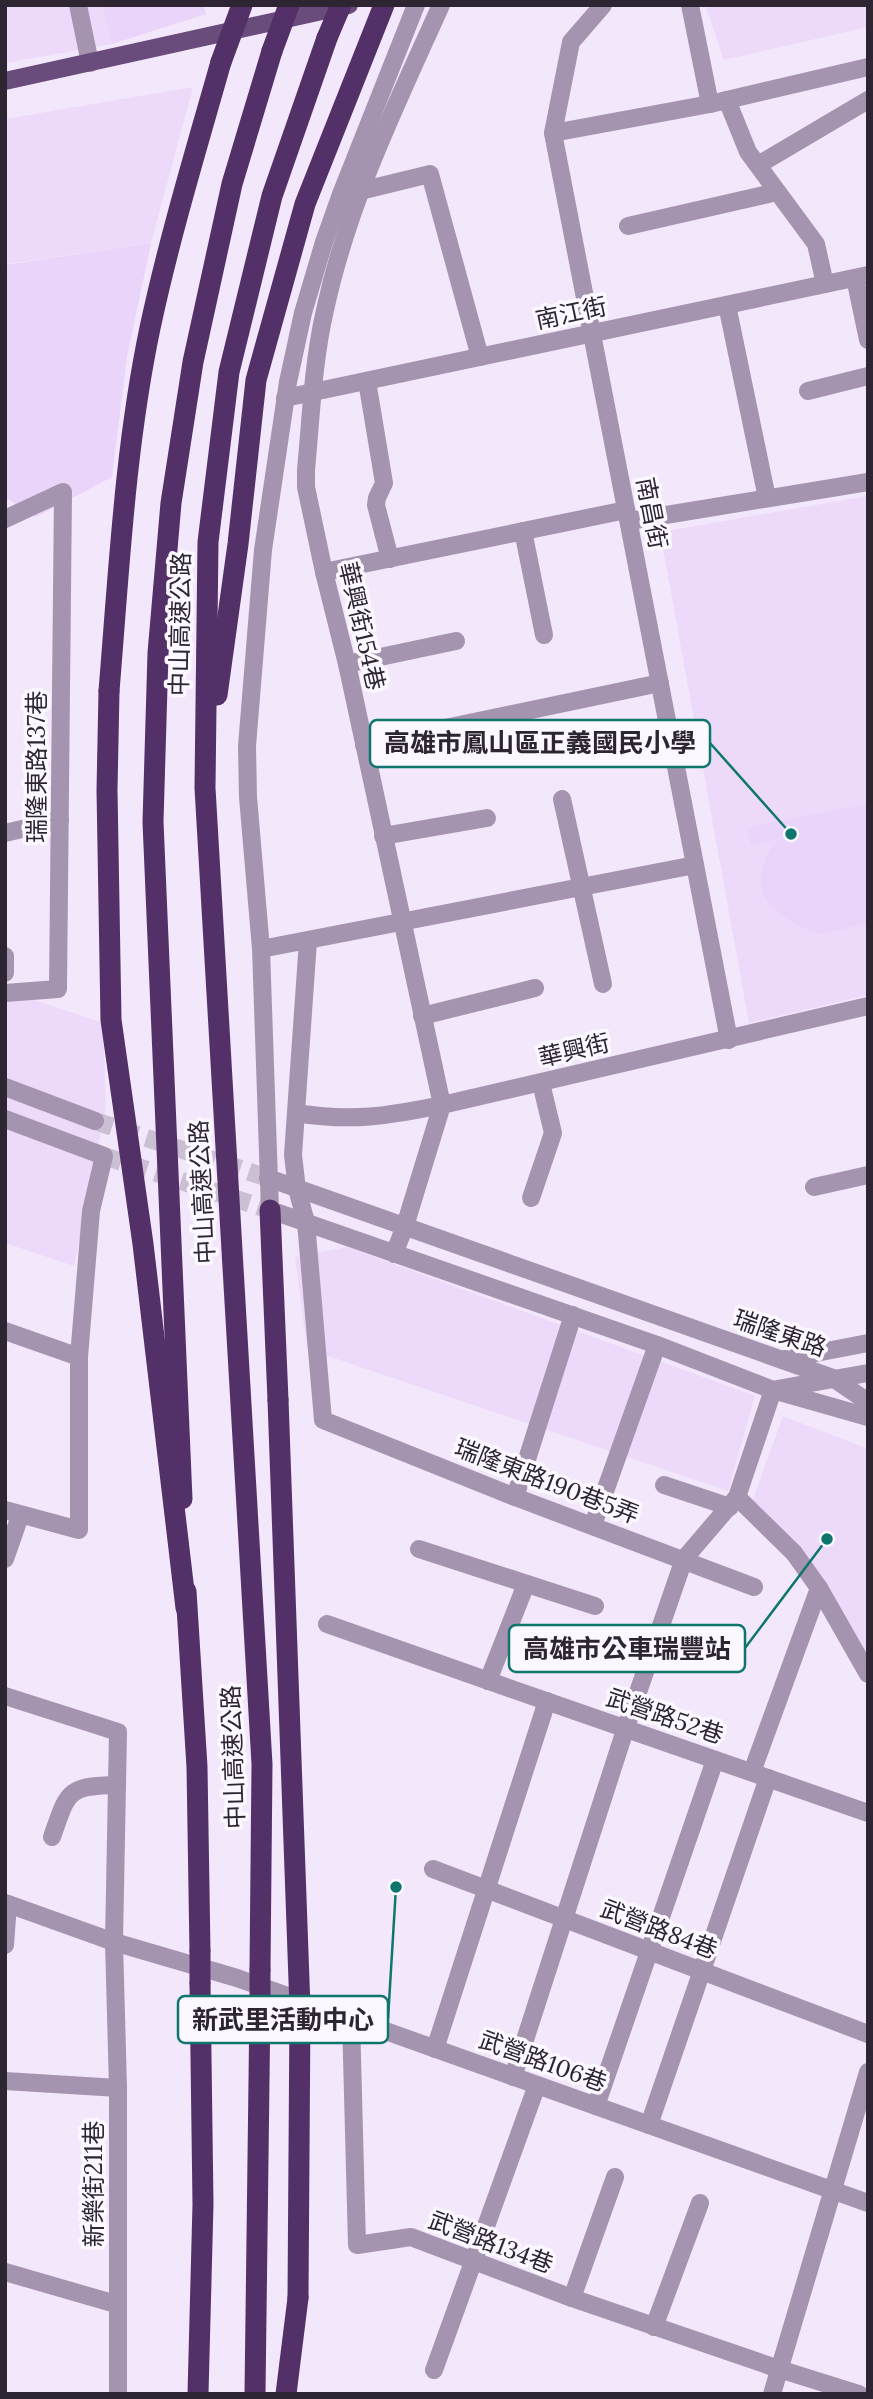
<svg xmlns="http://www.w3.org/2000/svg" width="873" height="2399" viewBox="0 0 873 2399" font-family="Lora,'Noto Sans TC',serif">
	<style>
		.built { fill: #eddafa }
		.green { fill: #ead4f9 }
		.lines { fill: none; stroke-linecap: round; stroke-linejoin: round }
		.minor-tunnel { stroke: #cbc0d3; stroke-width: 18; stroke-dasharray: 18 9; stroke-linecap: butt }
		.minor { stroke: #a594b0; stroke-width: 18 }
		.major { stroke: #694b7c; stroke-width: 18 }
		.highway { stroke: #543069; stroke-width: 21 }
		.highway-bridge { stroke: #543069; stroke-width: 21 }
		.labels { text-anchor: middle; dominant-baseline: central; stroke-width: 7; stroke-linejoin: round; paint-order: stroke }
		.street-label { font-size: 24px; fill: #2d2532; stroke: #fcf8ff }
		.leader { fill: none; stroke: #0f766e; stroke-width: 2.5 }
		.callout-dot { fill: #0f766e; stroke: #fcf8ff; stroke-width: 2.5 }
		.callout { fill: #fcf8ff; stroke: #0f766e; stroke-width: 2.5 }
		.callout-label { font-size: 26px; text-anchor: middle; font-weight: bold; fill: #2d2532 }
	</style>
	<rect width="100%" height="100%" fill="#f3e7fb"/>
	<g class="built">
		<polygon points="5,5 102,5 112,44 5,63"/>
		<polygon points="705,5 868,5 868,27 724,60"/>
		<polygon points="193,87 151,243 5,264 5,119"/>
		<polygon points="868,496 868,995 749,1023 660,532"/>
		<polygon points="5,990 103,1023 106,1107 74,1266 5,1243"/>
		<polygon points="347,1247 755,1396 728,1491 307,1349 295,1257"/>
		<polygon points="783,1416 868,1449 868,1657 821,1575 752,1502"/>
	</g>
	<g class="green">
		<polygon points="102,5 203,5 206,14 112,44"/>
		<polygon points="151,243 127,357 112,477 36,517 5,497 5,265"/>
		<path d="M868 804V923C853 926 834 933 819 933 808 932 798 925 789 920 751 899 757 873 775 840L751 845 746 828Z"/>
	</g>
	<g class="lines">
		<g class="minor-tunnel">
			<polyline points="95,1121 268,1178"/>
			<polyline points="104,1156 270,1210"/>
		</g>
		<g class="minor">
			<polyline points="78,5 90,63"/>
			<polyline points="416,5 341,194 324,242 303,313 288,382 263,550 247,746 248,797 261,949 270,1210 657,1345 773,1390 868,1417"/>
			<polyline points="603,5 571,42 553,133 729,1040"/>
			<polyline points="690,5 710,104"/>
			<polyline points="727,100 748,152 816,244 825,284"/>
			<polyline points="553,133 710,104 868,67"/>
			<polyline points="758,165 868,100"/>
			<polyline points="352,193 430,174 480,357"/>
			<polyline points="628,226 777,192"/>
			<polyline points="855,278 868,340"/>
			<polyline points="727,305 767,498"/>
			<polyline points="367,381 384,483 377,498 376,505 390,559"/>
			<polyline points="808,391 868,376"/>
			<polyline points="285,398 868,275"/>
			<polyline points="5,519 63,492 58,989 5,993"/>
			<polyline points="629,521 868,482"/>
			<polyline points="523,531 544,635"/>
			<polyline points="324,572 626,510"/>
			<polyline points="347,664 456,641"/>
			<polyline points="364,745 660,683"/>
			<polyline points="562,799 603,984"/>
			<polyline points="5,833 60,820"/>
			<polyline points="383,836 487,818"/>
			<polyline points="308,941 293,1155 297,1189 306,1222 323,1420 515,1497 754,1587"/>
			<polyline points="261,949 695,865"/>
			<polyline points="5,956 5,973"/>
			<polyline points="422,1016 535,988"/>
			<polyline points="5,1087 95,1121"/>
			<path d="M296 1113C352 1122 388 1116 442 1105L347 664 324 572 306 487V470C311 417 313 362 325 310 348 203 396 105 441 5"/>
			<polyline points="5,1119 104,1156 91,1211 79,1357 79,1530 5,1510"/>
			<polyline points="268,1178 833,1378 868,1402"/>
			<polyline points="814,1187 868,1175"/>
			<polyline points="531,1198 553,1133 541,1083"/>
			<polyline points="394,1254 405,1226 442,1105 868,1006"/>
			<polyline points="5,1331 79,1357"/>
			<polyline points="785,1359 868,1343"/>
			<polyline points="777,1389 868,1373"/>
			<polyline points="664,1485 730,1507"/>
			<polyline points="515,1497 573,1315"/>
			<polyline points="737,1497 794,1553 819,1588 868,1674"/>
			<polyline points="593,1525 657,1345"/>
			<polyline points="419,1549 595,1606"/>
			<polyline points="5,1559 20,1516"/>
			<path d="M327 1624C507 1688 688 1750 868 1813"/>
			<polyline points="488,1681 526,1584"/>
			<polyline points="5,1696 118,1732 114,1942 118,2088"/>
			<polyline points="752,1772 819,1588"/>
			<path d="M52 1837C68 1792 66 1786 117 1785"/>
			<polyline points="433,1869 868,2034"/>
			<polyline points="5,1903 8,1904 5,1945"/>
			<polyline points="8,1904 114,1942 237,1978 868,2203"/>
			<polyline points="351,2019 357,2245 411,2237 572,2298 779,2369 859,2394"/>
			<polyline points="435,2049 547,1701"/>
			<polyline points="513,2077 626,1727 684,1559 737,1497 773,1390"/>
			<polyline points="5,2081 118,2088 118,2394"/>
			<polyline points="596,2106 715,1760"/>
			<polyline points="649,2125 768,1778"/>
			<polyline points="5,2272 116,2304"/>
			<polyline points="572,2298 615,2177"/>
			<polyline points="654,2327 700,2203"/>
			<polyline points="434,2370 537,2085"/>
			<polyline points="772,2394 868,2072"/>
		</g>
		<polyline class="major" points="5,81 349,5"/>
		<g class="highway">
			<path d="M109 691C119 570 125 447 150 328 169 239 196 150 221 62"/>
			<polyline points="217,695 238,544 256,380 305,204 384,5"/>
			<polyline points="270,1210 278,1400"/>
			<polyline points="182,1499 153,822 158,653 171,503 193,362 232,184 272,51"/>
			<polyline points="186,1591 197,1767 200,1951"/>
			<polyline points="260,1970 262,1764 205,788 208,542 229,372 272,196 327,38"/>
			<polyline points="198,2394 203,2204 200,1983"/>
			<polyline points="255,2394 260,2002"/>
			<polyline points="286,2394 298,2298"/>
		</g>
		<g class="highway-bridge">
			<polyline points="327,38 341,5"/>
			<polyline points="272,51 289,5"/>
			<polyline points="221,62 242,5"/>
			<polyline points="109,691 107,790 111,1020 143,1244 186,1608"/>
			<polyline points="278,1400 300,2008 298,2298"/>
			<polyline points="200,1951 200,1983"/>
			<polyline points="260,2002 260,1970"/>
		</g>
	</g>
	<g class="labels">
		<g class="street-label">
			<text transform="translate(571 313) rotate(-12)">南江街</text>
			<text transform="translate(652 513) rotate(79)">南昌街</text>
			<text transform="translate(180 624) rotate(-89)">中山高速公路</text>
			<text transform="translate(362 626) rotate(77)">華興街154巷</text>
			<text transform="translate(36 767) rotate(-90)">瑞隆東路137巷</text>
			<text transform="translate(574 1050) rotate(-13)">華興街</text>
			<text transform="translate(202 1192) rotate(-93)">中山高速公路</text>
			<text transform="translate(780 1333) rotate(19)">瑞隆東路</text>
			<text transform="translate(547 1481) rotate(21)">瑞隆東路190巷5弄</text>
			<text transform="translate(665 1716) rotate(19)">武營路52巷</text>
			<text transform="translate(233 1757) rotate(-92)">中山高速公路</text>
			<text transform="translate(659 1929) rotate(21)">武營路84巷</text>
			<text transform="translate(543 2061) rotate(20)">武營路106巷</text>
			<text transform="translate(93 2184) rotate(-90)">新樂街211巷</text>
			<text transform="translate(491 2242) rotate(21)">武營路134巷</text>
		</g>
	</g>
	<path class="leader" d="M791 834L710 743M827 1539L745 1648M396 1887L388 2019"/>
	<g class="callout-dot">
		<circle cx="791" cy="834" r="7"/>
		<circle cx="827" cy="1539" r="7"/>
		<circle cx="396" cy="1887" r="7"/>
	</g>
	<g class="callout">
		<rect x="370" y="720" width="340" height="47" rx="7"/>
		<rect x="509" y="1625" width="236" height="47" rx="7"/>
		<rect x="178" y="1996" width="210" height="47" rx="7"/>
	</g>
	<g class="callout-label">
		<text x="540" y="752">高雄市鳳山區正義國民小學</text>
		<text x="627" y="1658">高雄市公車瑞豐站</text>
		<text x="283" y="2029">新武里活動中心</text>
	</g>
	<rect width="873" height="2399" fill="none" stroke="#2d2532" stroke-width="14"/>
</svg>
